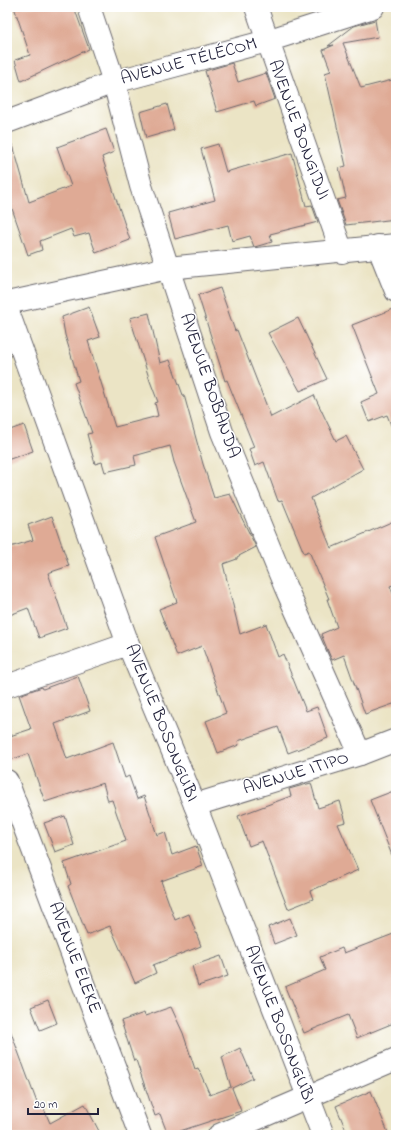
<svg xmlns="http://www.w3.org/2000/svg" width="403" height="1142" viewBox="0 0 403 1142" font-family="'Indie Flower',sans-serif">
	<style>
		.building { fill: #dfaa95 }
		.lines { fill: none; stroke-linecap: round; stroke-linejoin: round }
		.street-casing { stroke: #68666b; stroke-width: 24 }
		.street { stroke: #fff; stroke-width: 22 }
		.labels { text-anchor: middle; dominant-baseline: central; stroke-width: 3; stroke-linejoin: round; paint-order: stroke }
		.street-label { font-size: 18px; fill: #22223b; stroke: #fff }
	</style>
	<rect width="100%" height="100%" fill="#fff"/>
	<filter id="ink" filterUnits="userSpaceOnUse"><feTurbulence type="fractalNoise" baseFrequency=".025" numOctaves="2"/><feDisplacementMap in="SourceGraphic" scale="8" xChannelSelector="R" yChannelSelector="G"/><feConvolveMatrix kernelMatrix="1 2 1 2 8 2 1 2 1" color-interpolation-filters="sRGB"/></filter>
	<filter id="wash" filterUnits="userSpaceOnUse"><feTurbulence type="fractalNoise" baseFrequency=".012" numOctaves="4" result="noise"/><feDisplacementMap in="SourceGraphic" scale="16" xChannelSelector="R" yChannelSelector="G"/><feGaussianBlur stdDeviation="0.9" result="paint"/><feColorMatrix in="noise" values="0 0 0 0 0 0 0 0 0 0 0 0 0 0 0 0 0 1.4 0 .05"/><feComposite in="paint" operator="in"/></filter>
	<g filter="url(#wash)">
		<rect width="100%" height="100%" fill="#ebe4c5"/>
		<g id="blocks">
			<g class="building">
				<polygon points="14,7 74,7 89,49 21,81 15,60 30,55"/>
				<polygon points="375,20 378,37 343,43 361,88 396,79 396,219 346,225 337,200 346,198 339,168 346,166 325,73 331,71 323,50 334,45 328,46 354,26"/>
				<polygon points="232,63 238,82 266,73 275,99 256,106 254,101 217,112 205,71"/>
				<polygon points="167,104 174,130 146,138 140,112"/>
				<polygon points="106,129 114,152 102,157 130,240 96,253 89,233 74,237 71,229 40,241 42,250 28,255 7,194 7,146 13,145 29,202 71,186 57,147"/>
				<polygon points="218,144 226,172 292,153 306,206 312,205 318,222 270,234 272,242 258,246 254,247 250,236 232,241 228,225 175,239 168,213 215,200 201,149"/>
				<polygon points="220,288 235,331 237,330 271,417 314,395 336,441 346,436 363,469 311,498 331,548 396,520 396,584 390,586 396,601 396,703 365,714 344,655 332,660 330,656 321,634 337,627 327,599 329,599 309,551 304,553 282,500 278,501 264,462 255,466 249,449 254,447 227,380 225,381 198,295"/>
				<polygon points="89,307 100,337 88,341 115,427 158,416 155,403 158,402 150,381 130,318 149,313 160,363 170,360 183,395 184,395 203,464 214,498 230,494 256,547 237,557 237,559 223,564 240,634 266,624 278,657 283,654 306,711 317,707 328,738 288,753 278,727 238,741 239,745 218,753 206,721 226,713 202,646 177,656 159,609 177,602 155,537 196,522 174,462 170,446 134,456 136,465 105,472 102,462 95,464 87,434 92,433 74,383 79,381 65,335 62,317"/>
				<polygon points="396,308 396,435 395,435 387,415 369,422 361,402 379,394 352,325"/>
				<polygon points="298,318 327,379 300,391 268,333"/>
				<polygon points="24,425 33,451 7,460 7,431"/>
				<polygon points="52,516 69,566 48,573 67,628 39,638 28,608 7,616 7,548 33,540 28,525"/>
				<polygon points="78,676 90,711 55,724 67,759 113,742 125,778 129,776 137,799 144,796 157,835 165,832 172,855 196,846 203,866 161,881 175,920 189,914 201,946 153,965 156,973 135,983 110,926 87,935 68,886 71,884 64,863 126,841 112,800 108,801 103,783 45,802 28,754 7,761 7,737 31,729 19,695 42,687 43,689"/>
				<polygon points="311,783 318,808 340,801 346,822 338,824 358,870 310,891 313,899 288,909 262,841 249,846 238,816 291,796 289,789"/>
				<polygon points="396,790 396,862 395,863 370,800"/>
				<polygon points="65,816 74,845 55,852 44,823"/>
				<polygon points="290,918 297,935 274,944 268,927"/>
				<polygon points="396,933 396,1022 357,1038 348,1015 304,1033 285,987 325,970 320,957 342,948 344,953"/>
				<polygon points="221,956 228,976 198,986 192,966"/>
				<polygon points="48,1000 57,1023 40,1030 31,1007"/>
				<polygon points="171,1007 183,1033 195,1069 198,1068 210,1095 231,1087 222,1057 240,1048 253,1078 232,1088 241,1111 168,1135 160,1114 155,1116 136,1060 134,1061 121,1021 144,1013 145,1016"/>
				<polygon points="9,1027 39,1108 43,1107 50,1123 85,1104 101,1135 7,1135 7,1028"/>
				<polygon points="371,1091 389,1135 348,1135 336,1106"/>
			</g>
		</g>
	</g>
	<g filter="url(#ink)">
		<use href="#blocks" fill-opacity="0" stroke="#68666b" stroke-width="1"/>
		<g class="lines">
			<defs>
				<g id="street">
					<polyline points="89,7 114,82 141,186 222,432 285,586 360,754"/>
					<polyline points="256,7 342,252"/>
					<polyline points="7,122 114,82 267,41 373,7"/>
					<polyline points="378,246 396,291"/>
					<polyline points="7,303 168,268 396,245"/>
					<polyline points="7,309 128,644 195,805 323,1135"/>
					<polyline points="7,686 128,644"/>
					<polyline points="7,781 140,1135"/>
					<polyline points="195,805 360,754 396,740"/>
					<polyline points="219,1135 396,1059"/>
				</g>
			</defs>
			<use href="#street" class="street-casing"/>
			<use href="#street" class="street"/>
		</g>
	</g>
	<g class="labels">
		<g class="street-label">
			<text transform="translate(189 62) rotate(-15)">AVENUE TÉLÉCOM</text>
			<text transform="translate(298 130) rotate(70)">AVENUE BONGIDJI</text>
			<text transform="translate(209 386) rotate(71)">AVENUE BOBANDA</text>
			<text transform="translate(161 723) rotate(68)">AVENUE BOSONGUBI</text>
			<text transform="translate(296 774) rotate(-17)">AVENUE ITIPO</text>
			<text transform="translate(74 958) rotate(69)">AVENUE ELEKE</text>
			<text transform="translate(279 1025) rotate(69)">AVENUE BOSONGUBI</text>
		</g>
	</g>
	<rect width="403" height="1142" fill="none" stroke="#fff" stroke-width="24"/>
	<path d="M28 1108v6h70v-6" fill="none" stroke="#22223b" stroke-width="2"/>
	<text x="34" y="1108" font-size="12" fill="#22223b" stroke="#ffffff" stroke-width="3" paint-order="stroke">20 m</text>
</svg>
